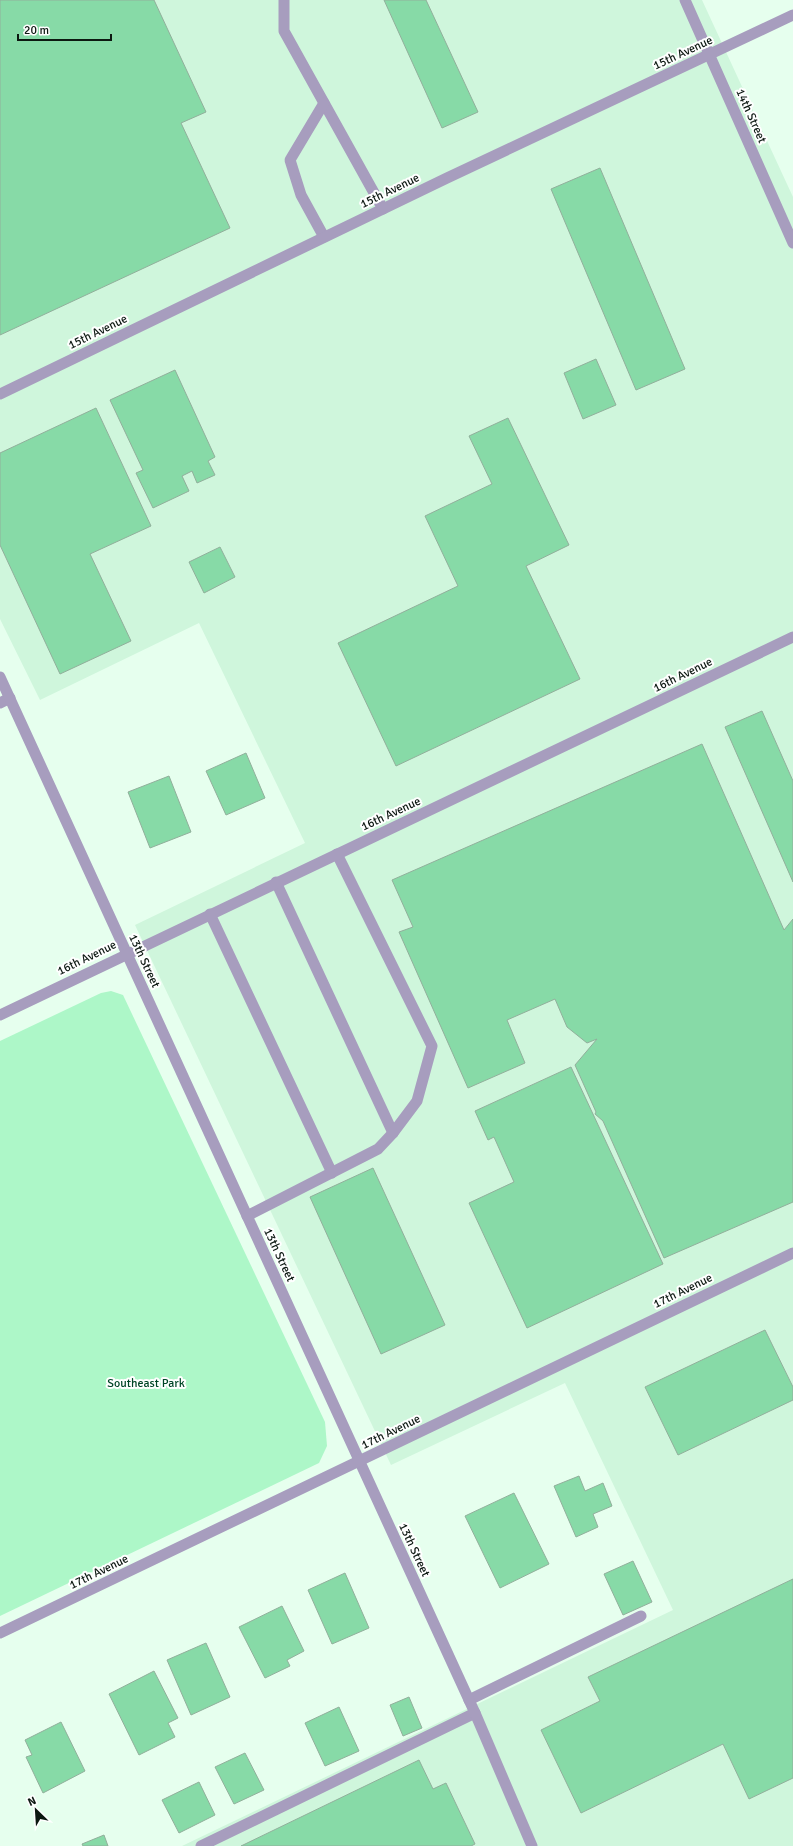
<svg xmlns="http://www.w3.org/2000/svg" width="793" height="1846" viewBox="0 0 793 1846" font-family="Signika,sans-serif">
	<style>
		.built { fill: #cff6dc }
		.green { fill: #adf7c8 }
		.building { fill: #87daa7; stroke: #91af9b }
		.lines { fill: none; stroke-linecap: round; stroke-linejoin: round }
		.service { stroke: #a79dbe; stroke-width: 11 }
		.minor { stroke: #a79dbe; stroke-width: 11 }
		.labels { text-anchor: middle; dominant-baseline: central; stroke-width: 4; stroke-linejoin: round; paint-order: stroke }
		.street-label { font-size: 12px; fill: #0c1811; stroke: #fff }
		.park-label { font-size: 12px; fill: #004526; stroke: #fff }
	</style>
	<rect width="100%" height="100%" fill="#e6ffee"/>
	<polygon class="built" points="0,0 702,0 793,197 793,1846 182,1846 673,1610 565,1383 391,1465 135,925 305,843 199,623 40,700 0,619"/>
	<polygon class="green" points="111,991 123,995 325,1422 327,1446 319,1463 0,1616 0,1041 101,993"/>
	<g class="building">
		<polygon points="0,0 154,0 206,112 181,123 230,228 0,335"/>
		<polygon points="384,0 426,0 478,112 442,128"/>
		<polygon points="600,168 685,369 636,390 551,189"/>
		<polygon points="596,359 616,405 583,419 564,373"/>
		<polygon points="175,370 215,457 208,461 215,475 197,483 192,471 182,476 189,491 153,508 136,473 143,470 110,400"/>
		<polygon points="96,408 151,526 90,554 131,641 60,674 0,545 0,453"/>
		<polygon points="508,418 569,545 526,566 580,679 396,766 338,643 458,586 425,516 492,484 469,436"/>
		<polygon points="220,547 235,577 204,593 189,562"/>
		<polygon points="762,711 793,781 793,882 725,727"/>
		<polygon points="702,744 784,930 793,919 793,1202 664,1258 603,1121 595,1114 596,1112 575,1065 597,1039 587,1043 567,1027 555,999 507,1020 525,1063 468,1088 399,932 413,927 392,880"/>
		<polygon points="246,753 265,798 226,815 206,771"/>
		<polygon points="169,776 191,832 150,848 128,792"/>
		<polygon points="571,1067 663,1264 527,1328 469,1203 514,1182 494,1137 488,1140 475,1111"/>
		<polygon points="373,1168 445,1325 381,1354 310,1197"/>
		<polygon points="765,1330 793,1387 793,1400 678,1455 645,1387"/>
		<polygon points="579,1476 585,1491 603,1483 612,1506 593,1514 598,1527 576,1537 554,1486"/>
		<polygon points="514,1493 549,1564 500,1588 465,1516"/>
		<polygon points="633,1561 652,1602 623,1615 604,1574"/>
		<polygon points="345,1573 369,1628 332,1644 308,1590"/>
		<polygon points="793,1579 793,1778 749,1799 723,1744 581,1813 541,1730 600,1701 588,1677"/>
		<polygon points="282,1606 304,1651 287,1660 290,1666 265,1678 239,1627"/>
		<polygon points="206,1643 230,1697 191,1715 167,1660"/>
		<polygon points="154,1671 178,1718 168,1723 175,1737 139,1755 109,1694"/>
		<polygon points="409,1697 422,1728 403,1736 390,1705"/>
		<polygon points="339,1707 359,1751 325,1766 305,1723"/>
		<polygon points="61,1722 85,1771 43,1793 26,1757 32,1755 25,1740"/>
		<polygon points="245,1753 264,1790 234,1804 215,1767"/>
		<polygon points="419,1760 433,1789 446,1783 475,1844 471,1846 241,1846"/>
		<polygon points="199,1782 215,1815 179,1833 162,1800"/>
		<polygon points="104,1835 108,1846 83,1846 82,1844"/>
	</g>
	<g class="lines">
		<g class="service">
			<polyline points="284,0 284,31 383,209"/>
			<polyline points="324,237 301,195 290,160 324,103"/>
			<polyline points="0,703 10,698"/>
			<polyline points="276,882 393,1133"/>
			<polyline points="210,914 332,1173"/>
			<polyline points="247,1216 378,1149 393,1133 417,1101 432,1046 337,854"/>
			<polyline points="469,1700 641,1616"/>
			<polyline points="201,1846 475,1713"/>
		</g>
		<g class="minor">
			<polyline points="685,0 793,243"/>
			<polyline points="0,394 447,178 793,15"/>
			<polyline points="0,677 475,1713 532,1846"/>
			<polyline points="0,1015 793,637"/>
			<polyline points="0,1633 793,1253"/>
		</g>
	</g>
	<g class="labels">
		<g class="street-label">
			<text transform="translate(683 53) rotate(-25)">15th Avenue</text>
			<text transform="translate(751 116) rotate(66)">14th Street</text>
			<text transform="translate(390 191) rotate(-26)">15th Avenue</text>
			<text transform="translate(98 332) rotate(-26)">15th Avenue</text>
			<text transform="translate(683 675) rotate(-26)">16th Avenue</text>
			<text transform="translate(391 814) rotate(-25)">16th Avenue</text>
			<text transform="translate(87 958) rotate(-26)">16th Avenue</text>
			<text transform="translate(144 961) rotate(65)">13th Street</text>
			<text transform="translate(279 1255) rotate(65)">13th Street</text>
			<text transform="translate(683 1291) rotate(-26)">17th Avenue</text>
			<text transform="translate(391 1432) rotate(-26)">17th Avenue</text>
			<text transform="translate(414 1550) rotate(65)">13th Street</text>
			<text transform="translate(99 1572) rotate(-26)">17th Avenue</text>
		</g>
		<g class="park-label">
			<text x="146" y="1383">Southeast Park</text>
		</g>
	</g>
	<g transform="translate(36 1810) rotate(335)" stroke="#ffffff" stroke-width="3" paint-order="stroke">
	<path d="M0-3L7 15L0 10L-7 15Z" fill="#0c1811"/>
	<text y="-6" font-size="11" font-weight="bold" text-anchor="middle" fill="#0c1811">N</text>
	</g>
	<path d="M18 34v6h93v-6" fill="none" stroke="#0c1811" stroke-width="2"/>
	<text x="24" y="34" font-size="12" fill="#0c1811" stroke="#ffffff" stroke-width="3" paint-order="stroke">20 m</text>
</svg>
